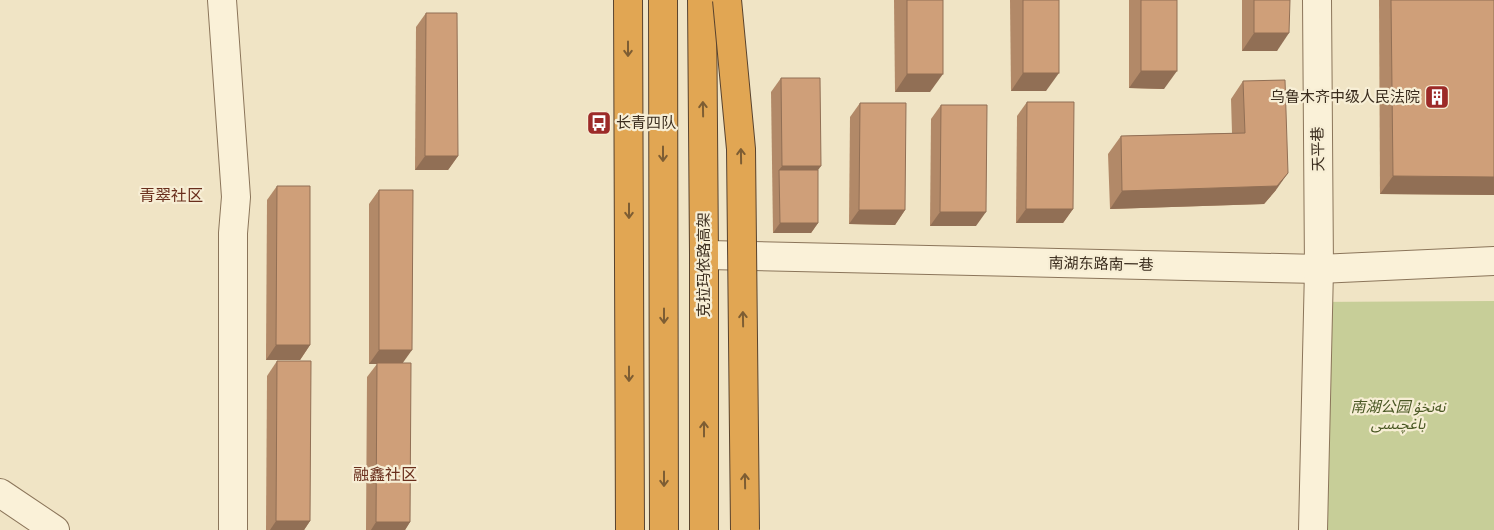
<svg xmlns="http://www.w3.org/2000/svg" width="1494" height="530" viewBox="0 0 1494 530" font-family="'Crimson Pro','Noto Sans Arabic','Noto Sans SC',serif">
	<style>
		.green { fill: #c7ce98 }
		.lines { fill: none; stroke-linecap: round; stroke-linejoin: round }
		.minor-casing { stroke: #8b755a; stroke-width: 30 }
		.highway-casing { stroke: #59432e; stroke-width: 30 }
		.minor { stroke: #faf1d8; stroke-width: 28 }
		.highway { stroke: #e1a653; stroke-width: 28 }
		.highway-bridge-casing { stroke: #59432e; stroke-width: 30; stroke-linecap: butt }
		.highway-bridge { stroke: #e1a653; stroke-width: 28 }
		.wall { fill: #b28968 }
		.shaded-wall { fill: #916f55 }
		.building { fill: #cf9f79; stroke: #916f55 }
		.oneway { stroke: #7d5d33 }
		.labels { text-anchor: middle; dominant-baseline: central; stroke-width: 4.5; stroke-linejoin: round; paint-order: stroke }
		.poi-label { font-size: 15px; fill: #3b2d1e; stroke: #f7eed5; text-anchor: end }
		.street-label { font-size: 15px; fill: #3b2d1e; stroke: #f7eed5 }
		.park-label { font-size: 15px; font-style: italic; fill: #4a5824; stroke: #f7eed5 }
		.neighbourhood-label { font-size: 16px; fill: #692e1c; stroke: #f7eed5 }
	</style>
	<rect width="100%" height="100%" fill="#f0e4c5"/>
	<polygon class="green" points="1494,301 1494,530 1299,530 1306,302"/>
	<g class="lines">
		<defs>
			<g id="minor">
				<polyline points="222,0 236,197 233,233 233,530"/>
				<polyline points="708,255 1319,269 1494,261"/>
				<polyline points="0,493 55,530"/>
				<polyline points="1313,530 1319,269 1317,0"/>
			</g>
			<g id="highway">
				<polyline points="628,0 630,530"/>
				<polyline points="663,0 664,530"/>
				<polyline points="702,0 704,254 704,530"/>
			</g>
		</defs>
		<use href="#minor" class="minor-casing"/>
		<use href="#highway" class="highway-casing"/>
		<use href="#minor" class="minor"/>
		<use href="#highway" class="highway"/>
		<defs>
			<polyline id="highway-bridge" points="727,0 741,149 745,530"/>
		</defs>
		<use href="#highway-bridge" class="highway-bridge-casing"/>
		<use href="#highway-bridge" class="highway-bridge"/>
	</g>
	<g class="wall">
		<polygon points="894,0 943,0 930,92 895,92"/>
		<polygon points="1010,0 1059,0 1046,91 1011,91"/>
		<polygon points="1129,0 1177,0 1164,89 1129,88"/>
		<polygon points="1242,0 1290,0 1277,51 1242,51"/>
		<polygon points="1379,0 1494,0 1494,195 1380,194"/>
		<polygon points="426,13 458,156 448,170 415,170 416,27"/>
		<polygon points="781,78 818,170 818,223 811,233 773,233 771,92"/>
		<polygon points="1243,81 1276,190 1264,204 1110,209 1108,154 1121,136 1232,133 1231,99"/>
		<polygon points="1027,102 1073,209 1063,223 1016,223 1017,116"/>
		<polygon points="860,103 905,210 895,225 849,224 850,117"/>
		<polygon points="941,105 976,226 930,226 931,119"/>
		<polygon points="277,186 310,345 300,360 266,360 267,200"/>
		<polygon points="379,190 403,363 410,522 405,530 366,530 367,377 377,364 369,364 369,204"/>
		<polygon points="277,361 310,521 304,530 266,530 267,376"/>
	</g>
	<g class="shaded-wall">
		<polygon points="1254,33 1289,33 1277,51 1242,51"/>
		<polygon points="1141,71 1177,71 1164,89 1129,88"/>
		<polygon points="1023,73 1059,73 1046,91 1011,91"/>
		<polygon points="907,74 943,74 930,92 895,92"/>
		<polygon points="425,156 458,156 448,170 415,170"/>
		<polygon points="782,166 821,166 811,180 779,170"/>
		<polygon points="1288,173 1276,190 1264,204 1110,209 1122,191"/>
		<polygon points="1393,176 1494,177 1494,195 1380,194"/>
		<polygon points="1026,209 1073,209 1063,223 1016,223"/>
		<polygon points="859,210 905,210 895,225 849,224"/>
		<polygon points="940,212 986,212 976,226 930,226"/>
		<polygon points="780,223 818,223 811,233 773,233"/>
		<polygon points="276,345 310,345 300,360 266,360"/>
		<polygon points="379,350 412,350 402,364 369,364"/>
		<polygon points="276,521 310,521 304,530 270,530"/>
		<polygon points="376,522 410,522 405,530 371,530"/>
	</g>
	<g class="building">
		<rect x="907" y="0" width="36" height="74"/>
		<rect x="1023" y="0" width="36" height="73"/>
		<rect x="1141" y="0" width="36" height="71"/>
		<polygon points="1254,0 1290,0 1289,33 1254,33"/>
		<polygon points="1391,0 1494,0 1494,177 1393,176"/>
		<polygon points="426,13 457,13 458,156 425,156"/>
		<polygon points="781,78 820,78 821,166 782,166"/>
		<polygon points="1285,80 1288,173 1277,186 1122,191 1121,136 1245,133 1243,81"/>
		<polygon points="1027,102 1074,102 1073,209 1026,209"/>
		<polygon points="860,103 906,103 905,210 859,210"/>
		<polygon points="941,105 987,105 986,212 940,212"/>
		<polygon points="779,170 818,170 818,223 780,223"/>
		<polygon points="277,186 310,186 310,345 276,345"/>
		<polygon points="379,190 413,190 412,350 379,350"/>
		<polygon points="277,361 311,361 310,521 276,521"/>
		<polygon points="377,363 411,363 410,522 376,522"/>
	</g>
	<defs><path id="oneway-shaft" d="M-6 0H5M1.5-3L5.5 0L1.5 3" fill="none" stroke-width="1.6" stroke-linecap="round" stroke-linejoin="round" transform="scale(1.25)"/></defs>
	<g class="oneway">
		<use href="#oneway-shaft" transform="translate(628 49) rotate(90)"/>
		<use href="#oneway-shaft" transform="translate(703 109) rotate(-91)"/>
		<use href="#oneway-shaft" transform="translate(663 154) rotate(90)"/>
		<use href="#oneway-shaft" transform="translate(741 156) rotate(-91)"/>
		<use href="#oneway-shaft" transform="translate(629 211) rotate(90)"/>
		<use href="#oneway-shaft" transform="translate(664 316) rotate(90)"/>
		<use href="#oneway-shaft" transform="translate(743 319) rotate(-91)"/>
		<use href="#oneway-shaft" transform="translate(629 374) rotate(90)"/>
		<use href="#oneway-shaft" transform="translate(704 429) rotate(-90)"/>
		<use href="#oneway-shaft" transform="translate(664 479) rotate(90)"/>
		<use href="#oneway-shaft" transform="translate(745 481) rotate(-91)"/>
	</g>
	<defs>
		<symbol id="building-square" viewBox="-11 -11 22 22"><rect x="-9" y="-9" width="18" height="18" rx="4" fill="#9c2a28" stroke="#f7eed5"/><path d="M-4-6H4V6H1V3H-1V6H-4ZM-2.5-4.3h1.7v1.8h-1.7ZM.8-4.3h1.7v1.8H.8ZM-2.5-1h1.7V.8h-1.7ZM.8-1h1.7V.8H.8Z" fill="#fff"/></symbol>
		<symbol id="bus-square" viewBox="-11 -11 22 22"><rect x="-9" y="-9" width="18" height="18" rx="4" fill="#9c2a28" stroke="#f7eed5"/><path d="M-5-6H5V4H4V6H2V4H-2V6H-4V4H-5ZM-3.5-4V0h7V-4ZM-3.5 1.2v1.5H-2V1.2ZM2 1.2v1.5H3.5V1.2Z" fill="#fff"/></symbol>
	</defs>
	<g fill-rule="evenodd">
		<use href="#building-square" x="1423" y="83" width="28" height="28"/>
		<use href="#bus-square" x="585" y="109" width="28" height="28"/>
	</g>
	<g class="labels">
		<g class="poi-label">
			<text x="1420" y="97">乌鲁木齐中级人民法院</text>
			<text x="616" y="123" text-anchor="start">长青四队</text>
		</g>
		<g class="street-label">
			<text transform="translate(1318 149) rotate(-91)">天平巷</text>
			<text transform="translate(1101 264) rotate(1)">南湖东路南一巷</text>
			<text transform="translate(704 265) rotate(-90)">克拉玛依路高架</text>
		</g>
		<g class="park-label">
			<text x="1398" y="407">南湖公园 نەنخۇ<tspan x="1398" dy="17">باغچىسى</tspan></text>
		</g>
		<g class="neighbourhood-label">
			<text x="171" y="195">青翠社区</text>
			<text x="385" y="474">融鑫社区</text>
		</g>
	</g>
</svg>
